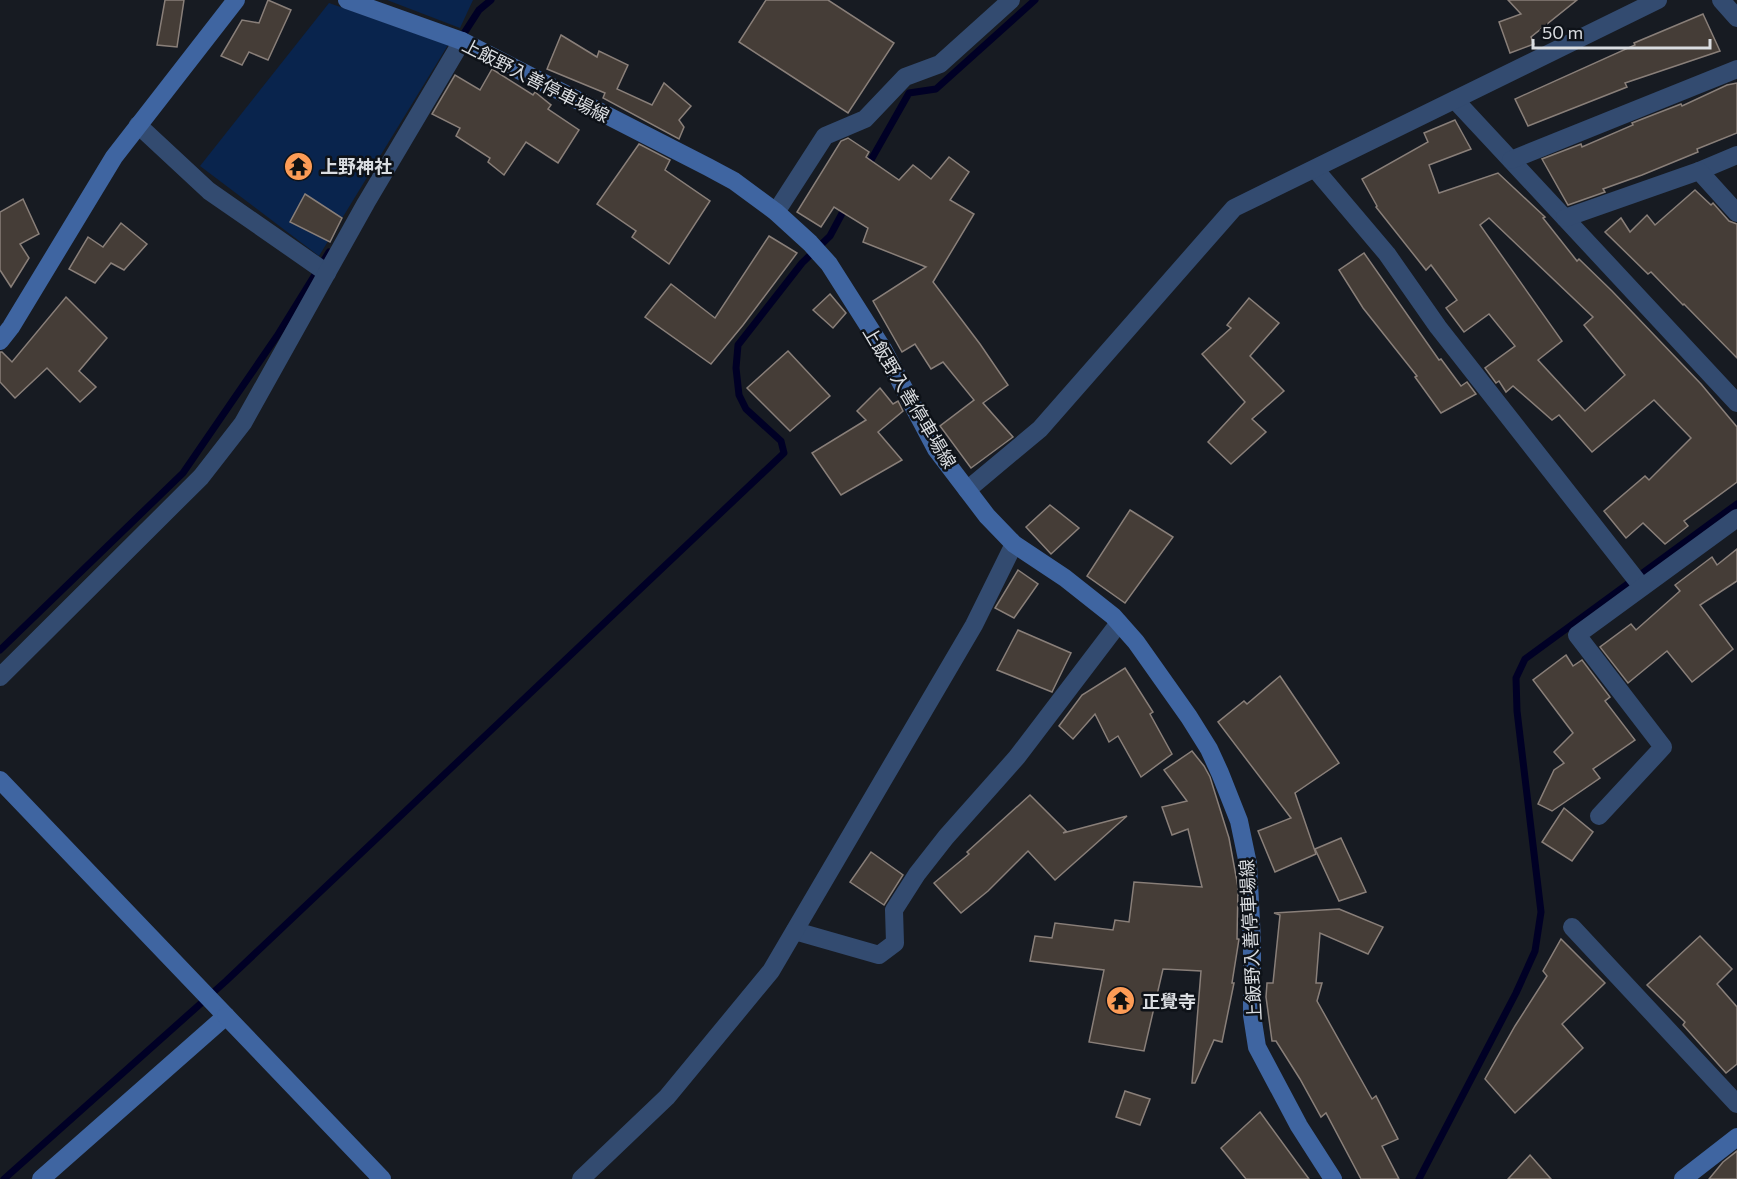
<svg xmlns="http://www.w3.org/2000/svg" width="1737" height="1179" viewBox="0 0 1737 1179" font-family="Commissioner,'Noto Sans JP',sans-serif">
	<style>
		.green { fill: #09244d }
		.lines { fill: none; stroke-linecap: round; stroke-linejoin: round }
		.stream { stroke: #000025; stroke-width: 7 }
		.building { fill: #453d37; stroke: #897f79; stroke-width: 1.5; fill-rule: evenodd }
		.street { stroke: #334b70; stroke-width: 18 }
		.secondary { stroke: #3f65a1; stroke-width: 18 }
		.labels { text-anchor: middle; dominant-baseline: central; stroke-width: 5; stroke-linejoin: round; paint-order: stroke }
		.street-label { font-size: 18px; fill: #dadde1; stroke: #0e1218 }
		.poi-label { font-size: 18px; font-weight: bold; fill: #dadde1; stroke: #0e1218; text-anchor: start }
	</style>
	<rect width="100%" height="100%" fill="#171b22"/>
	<g class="green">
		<polygon points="387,0 473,0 460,28"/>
		<polygon points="329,3 448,45 319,256 200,166"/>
	</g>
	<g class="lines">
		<g class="stream">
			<polyline points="461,38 479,10 491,0"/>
			<polyline points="867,167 909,93 936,89 1035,0"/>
			<polyline points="0,650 183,473 277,336 329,252"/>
			<polyline points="4,1179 226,981 784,453 781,441 746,409 739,395 736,368 738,345 802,263 830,236 846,206"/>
			<polyline points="1419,1179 1516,993 1535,951 1541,912 1517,711 1516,678 1525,659 1737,504"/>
		</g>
	</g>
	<g class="building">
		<polygon points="165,0 184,0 177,47 157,45"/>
		<polygon points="268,0 291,10 268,60 249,52 242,65 221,56 242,20 259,23"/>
		<polygon points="766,0 828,0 894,43 848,113 739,42"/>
		<polygon points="1508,0 1577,0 1531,37 1534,44 1510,53 1499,22 1521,14"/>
		<polygon points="1703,14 1720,51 1625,83 1627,87 1528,126 1515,99 1635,45 1634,43"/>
		<polygon points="561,35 597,57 599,51 628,65 617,89 652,105 664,83 691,106 679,120 684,127 679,139 603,98 605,93 547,69"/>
		<polygon points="492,69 533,95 535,92 551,105 548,109 579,130 558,163 526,142 504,175 488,162 490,158 456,136 460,128 432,114 455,75 480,90"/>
		<polygon points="1737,83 1737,133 1697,149 1698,152 1642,175 1603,189 1605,192 1568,205 1542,159 1581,144 1582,147 1633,125 1632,123 1681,104 1682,106 1727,85"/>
		<path d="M1455 120 1471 149 1429 165 1439 193 1498 173 1545 217 1543 218 1577 261 1579 259 1612 291 1701 384 1737 427V482L1684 521 1688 526 1665 544 1643 523 1626 538 1604 511 1645 476 1649 480 1691 438 1654 400 1592 452 1559 415 1552 420 1513 386 1506 392 1499 381 1496 383 1485 368 1515 346 1489 314 1464 332 1446 308 1457 300 1431 265 1426 270 1376 207 1377 206 1362 179 1428 142 1424 133ZM1489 218 1593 317 1584 325 1625 375 1585 411 1538 360 1562 341 1480 225Z"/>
		<polygon points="848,138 869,152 866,157 899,180 913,165 931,179 949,157 969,172 950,200 974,214 933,282 980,344 1008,385 983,403 1013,437 971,468 940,426 974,400 943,362 931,369 915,344 902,352 873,301 926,267 863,242 868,228 834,207 821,227 797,212 841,141"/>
		<polygon points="639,144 670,160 665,170 710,201 669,264 632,237 636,231 597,204"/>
		<polygon points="1695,190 1711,205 1713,203 1729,221 1737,224 1737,358 1684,304 1683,305 1651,272 1648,274 1605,232 1621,218 1630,232 1647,215 1655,225"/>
		<polygon points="305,194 342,218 330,242 290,222"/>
		<polygon points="23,199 39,234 20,244 29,258 11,287 0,270 0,212"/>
		<polygon points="121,223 147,244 124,270 111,263 95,283 69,269 88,237 103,247"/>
		<polygon points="769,236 797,253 743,325 711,364 645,317 671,284 715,318"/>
		<polygon points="1364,253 1439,360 1441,359 1461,386 1467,382 1476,394 1441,413 1415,377 1417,376 1363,308 1339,270"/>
		<polygon points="830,294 846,313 833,328 813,310"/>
		<polygon points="66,297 107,338 79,371 96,387 80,402 47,368 15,398 0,382 0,352 2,352 12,362"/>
		<polygon points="1249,298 1279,323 1250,356 1284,391 1252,419 1266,432 1231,464 1208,442 1245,402 1202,354 1231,328 1227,325"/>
		<polygon points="788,351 830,396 790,431 747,388"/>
		<polygon points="880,388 893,404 898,401 903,411 878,432 902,460 841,495 812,453 866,420 857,411"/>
		<polygon points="1050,505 1079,528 1051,554 1026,527"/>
		<polygon points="1130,510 1173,537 1125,603 1087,576"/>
		<polygon points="1737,549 1737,581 1700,605 1733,649 1692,682 1667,651 1628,683 1600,647 1631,624 1636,630 1680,591 1675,585 1712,557 1717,565"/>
		<polygon points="1018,570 1038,584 1014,618 995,608"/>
		<polygon points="1018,630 1071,653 1052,692 997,670"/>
		<polygon points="1566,655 1573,666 1582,660 1610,697 1605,701 1635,740 1593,769 1600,778 1552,811 1538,804 1554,770 1564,763 1554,752 1573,733 1533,680"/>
		<polygon points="1125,668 1153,712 1150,714 1172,754 1141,777 1118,736 1109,742 1095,714 1073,739 1059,726 1082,695"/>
		<polygon points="1280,676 1339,763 1295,793 1316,854 1275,872 1258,831 1291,818 1218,722 1244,701 1247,704"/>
		<polygon points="1192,751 1204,766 1210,777 1229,838 1238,887 1237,939 1239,939 1232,983 1234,983 1222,1042 1214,1040 1195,1083 1192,1083 1201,971 1163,969 1144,1051 1089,1042 1104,970 1030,961 1035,936 1052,938 1055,923 1113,930 1115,920 1129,922 1134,882 1202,887 1188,829 1172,835 1162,807 1187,801 1164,770"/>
		<polygon points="1030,795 1066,831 1063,833 1127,816 1055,880 1028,851 988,891 961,913 934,883 969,854 967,852"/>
		<polygon points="1564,808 1593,832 1572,861 1542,842"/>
		<polygon points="1341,838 1366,892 1339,901 1315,849"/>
		<polygon points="871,852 903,875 884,905 850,882"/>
		<polygon points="1339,909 1383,927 1368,954 1320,933 1316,983 1322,983 1317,1001 1372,1099 1376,1096 1398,1139 1382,1146 1399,1179 1361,1179 1326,1113 1321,1117 1300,1079 1276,1041 1272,1041 1266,997 1267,983 1273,983 1280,915 1274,913"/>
		<polygon points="1700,936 1732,969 1717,984 1737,1007 1737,1064 1726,1073 1683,1025 1685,1022 1647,985"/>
		<polygon points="1561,939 1605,983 1562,1024 1583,1048 1515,1113 1485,1079 1515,1026 1547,976 1543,971"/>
		<polygon points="1125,1091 1150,1099 1140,1125 1116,1117"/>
		<polygon points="1260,1112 1309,1179 1246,1179 1221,1148"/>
		<polygon points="1737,1151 1737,1179 1709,1179 1723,1162"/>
		<polygon points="1530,1155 1551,1179 1508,1179"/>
	</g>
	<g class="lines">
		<g class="street">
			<polyline points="1721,0 1737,18"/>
			<polyline points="1455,100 1737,403"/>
			<polyline points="138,125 209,191 327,273"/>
			<polyline points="1511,160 1737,69"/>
			<polyline points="1315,169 1387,254 1438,327 1642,587"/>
			<polyline points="1699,171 1737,155"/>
			<polyline points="776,212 825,136 865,119 905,77 940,64 1011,0"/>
			<polyline points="1565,218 1699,171 1737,213"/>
			<polyline points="967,490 1040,429 1234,208 1658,0"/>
			<polyline points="0,677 201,477 243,423 366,203 462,41"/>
			<polyline points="1599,816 1663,747 1577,635 1737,518"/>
			<polyline points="1572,927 1737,1104"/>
			<polyline points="795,931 879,955 895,943 894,910 917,874 946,837 1017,757 1119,623"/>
			<polyline points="581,1179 667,1097 771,971 974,625 1014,544"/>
		</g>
		<g class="secondary">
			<polyline points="347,0 462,41 708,167 734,181 776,212 810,243 829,264 883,349 936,449 987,516 1014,544 1065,578 1113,616 1136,642 1189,717 1209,749 1220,773 1239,821 1248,864 1252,941 1252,1015 1257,1047 1299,1126 1333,1179"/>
			<polyline points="0,341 11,327 114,157 236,0"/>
			<polyline points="0,780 226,1016 41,1179"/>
			<polyline points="226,1016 382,1179"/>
			<polyline points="1683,1179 1737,1137"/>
		</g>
	</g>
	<defs>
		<symbol id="temple-disc" viewBox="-11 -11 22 22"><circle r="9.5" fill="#fd9c56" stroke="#0e1218"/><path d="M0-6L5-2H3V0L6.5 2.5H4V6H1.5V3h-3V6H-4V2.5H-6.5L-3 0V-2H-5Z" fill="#111"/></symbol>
	</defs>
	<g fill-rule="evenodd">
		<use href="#temple-disc" x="282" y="150" width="33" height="33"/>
		<use href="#temple-disc" x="1104" y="984" width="33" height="33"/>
	</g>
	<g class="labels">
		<g class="street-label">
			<text transform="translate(536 80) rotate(27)">上飯野入善停車場線</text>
			<text transform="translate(910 397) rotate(59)">上飯野入善停車場線</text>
			<text transform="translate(1250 940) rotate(-93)">上飯野入善停車場線</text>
		</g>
		<g class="poi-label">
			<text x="320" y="166">上野神社</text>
			<text x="1142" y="1001">正覺寺</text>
		</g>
	</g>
	<path d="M1533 39v9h177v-9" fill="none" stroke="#dadde1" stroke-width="3"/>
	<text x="1542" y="39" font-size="18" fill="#dadde1" stroke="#0e1218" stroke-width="4.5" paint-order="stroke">50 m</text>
</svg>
